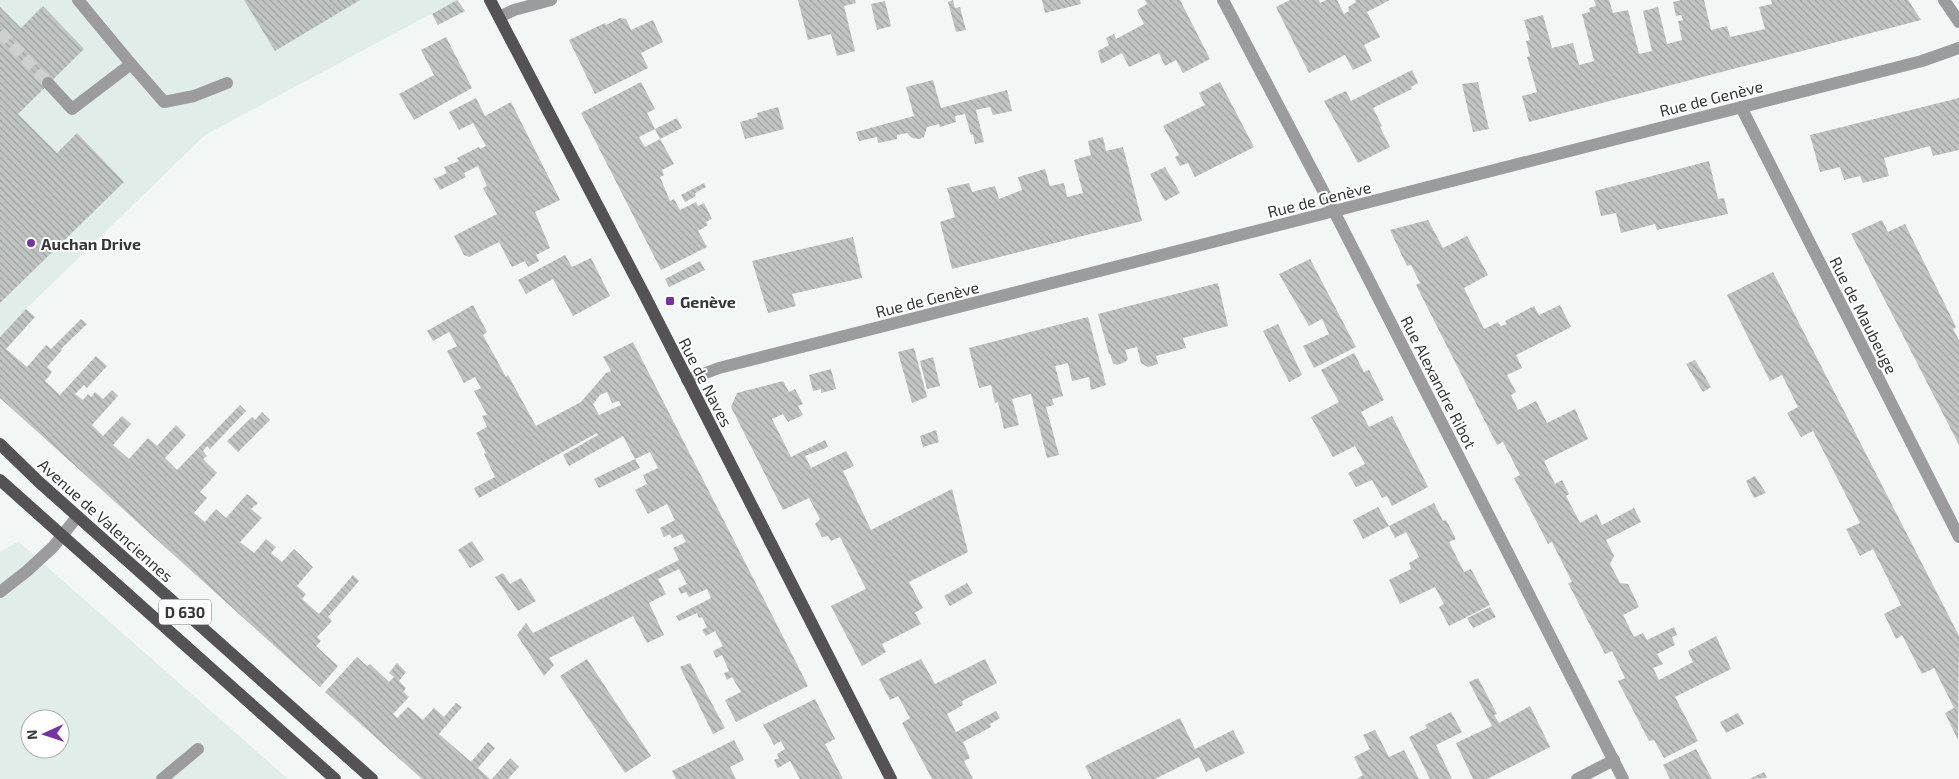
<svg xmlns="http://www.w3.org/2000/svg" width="1959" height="779" viewBox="0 0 1959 779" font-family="'Exo 2',sans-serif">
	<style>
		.built { fill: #e0ede8; fill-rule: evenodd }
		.building { fill: url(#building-back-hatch); fill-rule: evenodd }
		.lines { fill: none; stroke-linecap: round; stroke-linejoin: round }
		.minor-tunnel { stroke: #ccd1cf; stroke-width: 12; stroke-dasharray: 12 6; stroke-linecap: butt }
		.minor { stroke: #9c9b9d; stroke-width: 12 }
		.major { stroke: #545255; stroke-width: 12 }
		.poi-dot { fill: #7731a5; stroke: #fff; stroke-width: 2 }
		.labels { text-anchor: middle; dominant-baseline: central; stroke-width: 4; stroke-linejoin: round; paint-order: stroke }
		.shield { fill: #fff; stroke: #727474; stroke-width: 1 }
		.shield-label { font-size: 15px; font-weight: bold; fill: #363838 }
		.street-label { font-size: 16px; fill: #363838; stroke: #fff }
		.poi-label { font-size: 16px; font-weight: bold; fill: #363838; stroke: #fff; text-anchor: start }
	</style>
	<defs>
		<pattern id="building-back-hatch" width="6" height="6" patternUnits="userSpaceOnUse" patternTransform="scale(1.25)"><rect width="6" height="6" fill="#c0c5c3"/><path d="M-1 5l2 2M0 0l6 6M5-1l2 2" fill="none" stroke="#9da19f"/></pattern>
	</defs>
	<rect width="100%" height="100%" fill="#f2f7f5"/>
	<g class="built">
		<polygon points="0,0 457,0 205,135 26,309 0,337"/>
		<path d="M19 541 20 543 288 779H0V552ZM30 719H60V749H30Z"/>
	</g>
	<g class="building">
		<polygon points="244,0 360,0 275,51"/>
		<polygon points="457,0 465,11 438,25 432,14"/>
		<polygon points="798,0 855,0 856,3 844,6 855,51 837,56 831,34 808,40"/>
		<polygon points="953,0 955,8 960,7 966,30 956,32 948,2"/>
		<polygon points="1042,0 1080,0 1081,4 1045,13"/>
		<polygon points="1145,0 1180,0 1210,59 1183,73 1176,60 1165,66 1159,53 1129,67 1122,53 1101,64 1098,51 1109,45 1106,38 1114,34 1116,39 1144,24 1137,10 1147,4"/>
		<polygon points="1290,0 1319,0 1320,3 1326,0 1337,0 1344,14 1349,11 1348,7 1356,2 1355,0 1390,0 1367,12 1380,37 1364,45 1372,61 1353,70 1345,55 1309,73 1276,7"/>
		<polygon points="1594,0 1609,0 1613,13 1628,10 1639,54 1652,51 1643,11 1658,7 1667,44 1682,40 1678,21 1683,20 1681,15 1676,16 1673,2 1681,0 1704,0 1711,30 1727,26 1730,37 1765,29 1759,7 1772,4 1771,0 1908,0 1921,20 1529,122 1522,96 1537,92 1527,57 1530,56 1526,41 1530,40 1524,20 1543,15 1552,48 1573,43 1579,65 1594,61 1582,14 1590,12 1589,8 1596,6"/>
		<polygon points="885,1 891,26 877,30 871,4"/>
		<polygon points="43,6 84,49 18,114 57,153 77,133 124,182 0,303 0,7 21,28"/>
		<polygon points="620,18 626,19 631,30 653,20 663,42 641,53 648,68 595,94 569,40 605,23 606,25"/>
		<polygon points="446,37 472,88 414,120 399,94 434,75 421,50"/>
		<polygon points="1412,70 1418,83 1411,87 1412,89 1373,108 1382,126 1380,127 1390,147 1358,163 1324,101 1346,91 1351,101"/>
		<polygon points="933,80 941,108 1007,90 1012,111 993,115 990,107 976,110 984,142 975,144 973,134 971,135 965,114 955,116 956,122 940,127 939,124 927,127 924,137 919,139 912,138 907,133 897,135 897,139 878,143 877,137 859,141 856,132 914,116 906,87"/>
		<polygon points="641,82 655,109 647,113 655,129 639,137 645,147 660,139 674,164 662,170 664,175 660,177 670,201 674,199 680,210 696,202 698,206 704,203 712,219 706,222 708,225 698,231 707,247 661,270 581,113"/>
		<polygon points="1220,82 1254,147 1195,177 1188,163 1180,166 1175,157 1179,155 1163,126 1205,105 1199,93"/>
		<polygon points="1478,82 1489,129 1473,132 1462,84"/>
		<polygon points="476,98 485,116 511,102 560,200 535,212 550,248 536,255 539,261 528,267 525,261 512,267 499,242 469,257 464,255 454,236 497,214 483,188 487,186 478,166 464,173 466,177 440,190 434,179 447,173 444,167 459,161 457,158 479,147 480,149 486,146 473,123 459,130 449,112"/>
		<polygon points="1959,98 1959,150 1933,156 1930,146 1884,158 1889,176 1863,183 1860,176 1844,180 1840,167 1820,172 1810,135"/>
		<polygon points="778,107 784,129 745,139 740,122 758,117 757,113"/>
		<polygon points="677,118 682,128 660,139 655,129"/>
		<polygon points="1103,137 1106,151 1123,147 1142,221 952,269 940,222 955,217 947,188 969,183 972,192 995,186 999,199 1022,190 1018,177 1045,169 1050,186 1064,183 1067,197 1083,193 1074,160 1091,155 1088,141"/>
		<polygon points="1709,161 1718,199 1724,198 1728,214 1657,230 1655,224 1621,233 1616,213 1601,216 1595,191"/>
		<polygon points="1165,167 1180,193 1165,201 1150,174"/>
		<polygon points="704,183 706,187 695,193 696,196 685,202 681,195"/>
		<polygon points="1428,220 1443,248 1467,236 1488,275 1464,288 1484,329 1498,322 1501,326 1507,324 1505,321 1534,306 1539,315 1560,305 1571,327 1516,355 1522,368 1507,375 1516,392 1511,395 1518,410 1536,401 1547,423 1575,409 1588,439 1544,461 1555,484 1562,480 1569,494 1566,496 1580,523 1597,514 1602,525 1634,508 1641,522 1606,540 1614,556 1610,564 1620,583 1628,584 1639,607 1623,615 1634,637 1643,633 1647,640 1674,627 1677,635 1672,637 1675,645 1657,654 1663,664 1653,668 1659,680 1693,662 1688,651 1716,636 1731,669 1675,697 1698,741 1664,758 1654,740 1649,741 1618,681 1625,678 1612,651 1605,654 1568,583 1572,582 1552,542 1548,544 1514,478 1520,475 1503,442 1497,445 1416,285 1420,283 1411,265 1407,266 1390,230"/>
		<polygon points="1882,220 1888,232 1905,224 1956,327 1953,329 1959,340 1959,445 1851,234"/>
		<polygon points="853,237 862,278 792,294 796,306 768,313 752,261"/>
		<polygon points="565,255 572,267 591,258 610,296 573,316 553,279 526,294 518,280"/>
		<polygon points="1310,259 1356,347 1314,368 1303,346 1329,334 1322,319 1309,326 1279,274"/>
		<polygon points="700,261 705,270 669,287 665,279"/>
		<polygon points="1773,272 1959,636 1958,740 1945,713 1954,708 1934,668 1922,674 1902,635 1896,639 1884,614 1901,605 1873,549 1860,556 1846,529 1860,523 1826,456 1813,431 1801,437 1787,413 1798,407 1782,375 1770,381 1727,295"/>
		<polygon points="1218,283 1228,326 1183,338 1186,348 1156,356 1158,364 1148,367 1141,363 1137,347 1125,350 1128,359 1125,362 1117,365 1113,363 1110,354 1109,354 1098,314"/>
		<path d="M473 305 487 332 483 335 506 377 508 375 536 426 581 402 606 373 611 371 603 357 633 342 808 686 736 722 725 700 741 692 732 677 727 680 724 673 729 671 722 655 716 658 713 651 723 646 715 631 706 636 702 630 707 627 702 617 699 618 697 613 679 621 676 616 711 598 707 589 689 597 686 592 681 594 678 588 687 584 679 569 658 579 666 594 649 603 664 635 647 643 633 616 549 658 554 665 544 676 517 635 526 623 533 633 679 560 673 548 686 542 682 534 672 538 670 534 664 537 660 528 675 520 667 504 648 514 635 490 647 484 643 475 658 468 650 452 635 459 640 468 599 488 594 479 635 459 623 436 569 466 563 455 598 435 597 433 479 498 474 488 495 477 484 454 486 453 476 433 487 427 482 416 487 415 474 391 481 388 475 377 464 383 447 351 457 346 449 332 433 341 427 331ZM607 392 612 403 619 401 621 405 599 415 593 404 600 395Z"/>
		<polygon points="26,309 35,317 6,349 27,367 46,345 51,349 81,319 87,324 61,349 62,350 47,367 52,372 45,381 60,395 96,356 107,366 87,388 84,385 75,394 83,400 88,394 91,397 95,392 103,399 112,390 118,396 92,425 103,436 122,416 131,424 113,445 129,459 148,438 157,446 176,425 186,435 165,458 177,470 240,405 246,411 210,449 207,446 203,451 207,456 203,459 217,473 200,492 207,498 194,513 205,522 216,509 226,518 247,494 258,503 251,509 262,518 240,542 254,553 266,539 276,547 271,553 282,562 294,549 313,567 297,586 306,594 302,599 319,614 353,575 359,581 328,617 332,621 317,637 321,641 316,646 338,666 320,687 0,398 0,337"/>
		<polygon points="1088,317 1106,385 1091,390 1089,377 1072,381 1068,363 1055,366 1063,396 1052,399 1054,405 1046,407 1059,455 1047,458 1031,394 1012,399 1019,425 1004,429 998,402 995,403 991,385 979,388 969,348"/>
		<polygon points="1278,324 1302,375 1289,382 1263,331"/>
		<polygon points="914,348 927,397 912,403 898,352"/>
		<polygon points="1354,353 1364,372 1369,370 1384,400 1361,412 1369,427 1392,416 1428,487 1392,506 1387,496 1382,498 1372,480 1356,487 1348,473 1365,464 1355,446 1333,457 1311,417 1339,402 1321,370"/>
		<polygon points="933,357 940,386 927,389 920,361"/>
		<polygon points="1695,360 1711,387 1703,392 1686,364"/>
		<polygon points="831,369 836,389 821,393 821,389 813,391 809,375"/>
		<polygon points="783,381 789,392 795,389 803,404 798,406 803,415 788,422 783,414 772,419 791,457 825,440 828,447 805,456 811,468 846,451 854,466 843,471 871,530 952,489 968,552 909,582 923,608 915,613 921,624 882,644 886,652 862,666 831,606 866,589 840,537 831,541 828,536 822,537 815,524 820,519 809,498 783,510 731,407 737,393"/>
		<polygon points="262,412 270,420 238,452 227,441 252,417 255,420"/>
		<polygon points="936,430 939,442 923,447 920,436"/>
		<polygon points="1755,476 1766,493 1754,498 1746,481"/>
		<polygon points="1434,503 1443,521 1446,520 1456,539 1449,542 1464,572 1471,569 1490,605 1449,626 1439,607 1444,604 1435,587 1400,604 1389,580 1411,569 1409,563 1419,557 1406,532 1395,538 1389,526"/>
		<polygon points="1378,507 1389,526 1363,539 1353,520"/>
		<polygon points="472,541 484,560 470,568 458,550"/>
		<polygon points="503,573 510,584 521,578 536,601 518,611 495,577"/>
		<polygon points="967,583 973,593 950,606 944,596"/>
		<polygon points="1490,607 1496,617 1473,628 1467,618"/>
		<polygon points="357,657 367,666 370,664 389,682 394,677 389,673 397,663 406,672 399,681 406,688 403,692 409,697 393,714 397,718 408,707 423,720 434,708 444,717 456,703 462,707 439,734 471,762 488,742 495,748 478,768 490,779 422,779 325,692"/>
		<polygon points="587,659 651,756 625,773 560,676"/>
		<polygon points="921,659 935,684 985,659 997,683 962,701 963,705 947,714 956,732 996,711 1000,718 990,724 991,727 963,742 970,758 964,761 973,779 932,779 902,723 910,718 898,696 890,700 879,679"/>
		<polygon points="690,663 725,728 713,734 680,667"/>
		<polygon points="1478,678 1497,714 1494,715 1499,723 1530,706 1550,747 1487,779 1473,779 1456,743 1492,726 1469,682"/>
		<polygon points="815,699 835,739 825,744 843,779 800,779 790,761 778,768 774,760 779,758 777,754 785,749 781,741 774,745 763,725"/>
		<polygon points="1451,712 1462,732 1436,745 1452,779 1430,779 1409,737 1427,728 1425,725"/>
		<polygon points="1738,713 1744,724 1726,733 1720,722"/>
		<polygon points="1180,718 1195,749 1233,730 1245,753 1206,772 1199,757 1155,779 1092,779 1085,766"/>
		<polygon points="1375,730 1389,757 1404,750 1419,779 1357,779 1363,775 1354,757 1370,749 1363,735"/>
		<polygon points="734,740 744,760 730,767 736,779 676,779 672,771"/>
		<polygon points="1696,749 1712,779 1670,779 1663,765"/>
		<polygon points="510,758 519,767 508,779 492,779"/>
		<polygon points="1764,772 1767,778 1749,779"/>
	</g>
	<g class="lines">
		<polyline class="minor-tunnel" points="0,32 48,83"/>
		<g class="minor">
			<polyline points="1223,0 1340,223 1623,779"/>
			<polyline points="1944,0 1959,22"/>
			<polyline points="499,17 514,10 551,0"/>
			<polyline points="131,64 164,102 194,96 227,83"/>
			<polyline points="48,83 72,109 131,64 78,0"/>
			<polyline points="1741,107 1959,537"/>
			<polyline points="687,380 719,368 1922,61 1959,48"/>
			<polyline points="0,592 27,571 53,547 77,517"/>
			<polyline points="162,779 198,749"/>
			<polyline points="1577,779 1614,760"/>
		</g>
		<g class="major">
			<polyline points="490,0 645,296 891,779"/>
			<polyline points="0,444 39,482 372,779"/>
			<polyline points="0,480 335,779"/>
		</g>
	</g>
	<g class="poi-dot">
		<circle cx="31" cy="243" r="5"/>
		<rect x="665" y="296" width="10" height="10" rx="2.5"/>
	</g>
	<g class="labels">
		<rect class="shield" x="159" y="599.5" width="52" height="25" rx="4"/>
		<g class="shield-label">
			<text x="185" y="612">D 630</text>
		</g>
		<g class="street-label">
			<text transform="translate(1711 98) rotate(-14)">Rue de Genève</text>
			<text transform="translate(1319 199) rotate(-14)">Rue de Genève</text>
			<text transform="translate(927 299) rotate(-14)">Rue de Genève</text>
			<text transform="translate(1864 315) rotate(63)">Rue de Maubeuge</text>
			<text transform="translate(706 382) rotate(63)">Rue de Naves</text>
			<text transform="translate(1439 382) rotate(63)">Rue Alexandre Ribot</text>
			<text transform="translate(106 520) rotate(42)">Avenue de Valenciennes</text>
		</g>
		<g class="poi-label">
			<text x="41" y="243">Auchan Drive</text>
			<text x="680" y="301">Genève</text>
		</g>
	</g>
	<g transform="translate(45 734) rotate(267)"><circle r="24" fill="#ffffff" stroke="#afafaf"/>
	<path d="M0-4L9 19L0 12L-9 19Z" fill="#7731a5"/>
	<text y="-8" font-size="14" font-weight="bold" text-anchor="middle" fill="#363838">N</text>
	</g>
</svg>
